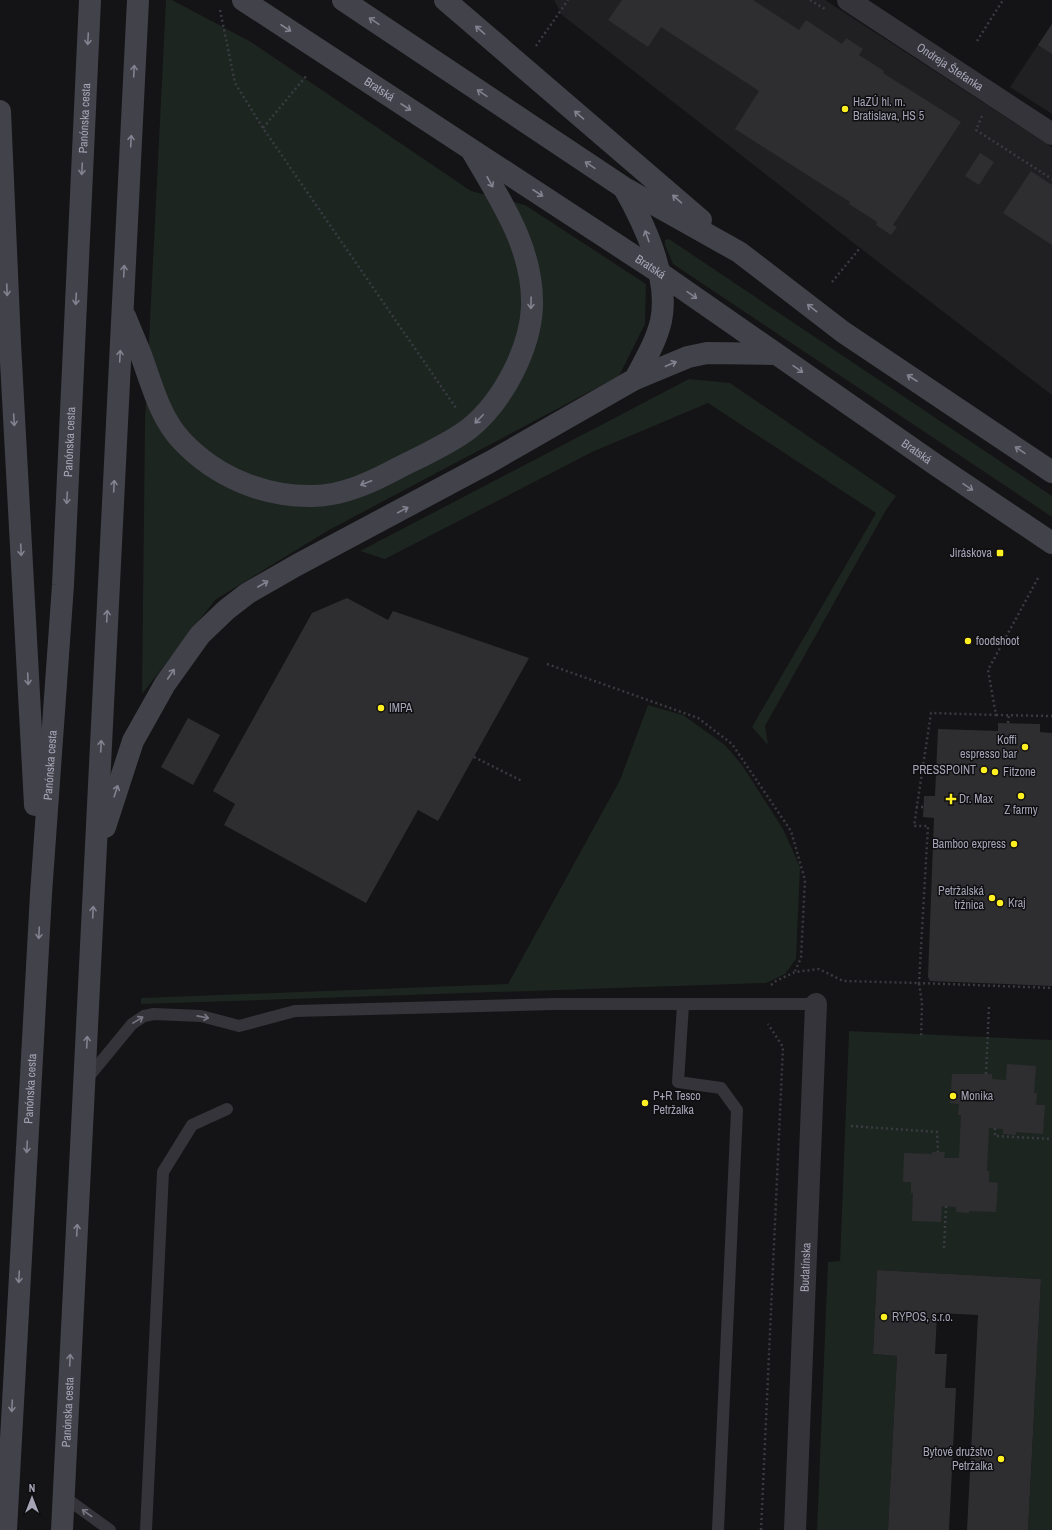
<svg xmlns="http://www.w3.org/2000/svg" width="1052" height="1530" viewBox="0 0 1052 1530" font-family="'Archivo Narrow',sans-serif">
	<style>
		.built { fill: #201f22 }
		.green { fill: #1d2520 }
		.building { fill: #2e2e31 }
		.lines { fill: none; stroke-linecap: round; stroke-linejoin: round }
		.path { stroke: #3a3a41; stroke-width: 2.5; stroke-dasharray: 2 3; stroke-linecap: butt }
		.service { stroke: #35343a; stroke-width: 12 }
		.minor { stroke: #35343a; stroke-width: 22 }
		.secondary { stroke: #42424a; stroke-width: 22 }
		.oneway { stroke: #828290 }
		.oneway2 { stroke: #787784 }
		.poi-dot { fill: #fff022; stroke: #0f0e10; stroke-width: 1.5 }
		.labels { text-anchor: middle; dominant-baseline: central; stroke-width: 3; stroke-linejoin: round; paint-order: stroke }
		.street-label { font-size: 12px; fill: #a4a4b6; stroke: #0f0e10 }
		.poi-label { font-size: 12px; fill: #a4a4b6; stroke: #0f0e10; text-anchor: start }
	</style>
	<rect width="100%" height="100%" fill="#141315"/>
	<g class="built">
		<polygon points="554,0 825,0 1052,147 1052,395 860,248 562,15"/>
		<polygon points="1052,24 1052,114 1010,87"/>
	</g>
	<g class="green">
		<polygon points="166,0 172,0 251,42 471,191 525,205 646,284 645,324 619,376 329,530 215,600 142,694 145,421"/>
		<polygon points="669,239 1052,496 1052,517 673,264 665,245 665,240"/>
		<polygon points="689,379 730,383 896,496 886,510 765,726 768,745 752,727 876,513 708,403 592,452 385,559 360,551"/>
		<polygon points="648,705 683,715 725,745 742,765 783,829 800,867 796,959 785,974 766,983 141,1004 141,998 508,984 620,780"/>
		<polygon points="849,1031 1052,1040 1052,1530 1028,1530 1041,1279 877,1270 873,1354 897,1356 888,1530 817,1530 828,1262 840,1261"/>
	</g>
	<g class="building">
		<polygon points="622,0 753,0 799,30 806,20 842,44 846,38 863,49 859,55 884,71 883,73 961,122 893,225 897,227 891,235 876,225 877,222 849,204 850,202 735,129 759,91 661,27 648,47 608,20"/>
		<polygon points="1052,24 1052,54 1038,45"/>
		<polygon points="980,153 994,162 979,185 965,176"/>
		<polygon points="1031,171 1052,185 1052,245 1003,213"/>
		<polygon points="347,598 388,620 393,611 529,658 438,821 418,810 366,903 224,825 235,804 213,791 312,613"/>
		<polygon points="188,718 220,735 193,785 161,767"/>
		<polygon points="998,723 1040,724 1040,732 1052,733 1052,986 930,981 928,977 934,818 923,817 924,796 935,796 938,729 998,731"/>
		<polygon points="1007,1064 1036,1066 1034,1093 1037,1093 1036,1105 1045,1105 1043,1134 1016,1132 1016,1135 1003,1134 1003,1129 989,1128 987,1171 989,1171 989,1182 998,1183 996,1212 969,1211 969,1213 956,1212 956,1207 942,1206 941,1222 912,1221 913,1193 911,1193 911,1182 903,1182 904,1153 932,1154 932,1152 945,1152 944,1158 959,1158 961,1115 958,1115 959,1104 950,1103 952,1074 992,1074 992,1079 1006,1080"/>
		<polygon points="877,1270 1041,1279 1028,1530 967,1530 978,1315 937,1313 935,1354 947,1354 945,1388 956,1388 949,1530 888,1530 897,1356 873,1354"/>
	</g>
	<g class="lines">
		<g class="path">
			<polyline points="810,0 825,9"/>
			<polyline points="220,10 235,83 263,128 456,408"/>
			<polyline points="977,41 1003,0"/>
			<polyline points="536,46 568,0"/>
			<polyline points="982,116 976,130 1052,179"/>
			<polyline points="263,128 307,75"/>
			<polyline points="832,282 860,248"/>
			<polyline points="1038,578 988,670 996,715 931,713 914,826 928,826 919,983 1052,988"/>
			<polyline points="547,664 698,718 732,744 791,831 805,880 801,958 795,971"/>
			<polyline points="996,715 1052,716"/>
			<polyline points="1008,723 1009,715"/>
			<polyline points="474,757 522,781"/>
			<polyline points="916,807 924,807"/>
			<polyline points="771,985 776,981 795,972 819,969 843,981 919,983 922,1003 921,1038"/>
			<polyline points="986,1074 989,1006"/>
			<polyline points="851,1126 937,1132 938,1152"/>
			<polyline points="995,1128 995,1136 1052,1139"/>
			<polyline points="944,1248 946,1206"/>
			<polyline points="761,1530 783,1047 768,1024"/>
		</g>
		<g class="service">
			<polyline points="683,1005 678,1082 721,1088 737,1110 718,1530"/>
			<polyline points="86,1080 132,1024 144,1016 154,1014 201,1016 239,1026 295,1011 555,1004 816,1004"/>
			<polyline points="63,1496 110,1530"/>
			<polyline points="146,1530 163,1172 192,1125 227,1109"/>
		</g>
		<g class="minor">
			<path id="s1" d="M848 0 1052 134"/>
			<path id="s2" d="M795 1530 816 1004"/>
		</g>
		<g class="secondary">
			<path id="s3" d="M243 0 660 273 936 465 1052 543"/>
			<polyline points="343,0 623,187 739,252 843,332 1052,472"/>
			<polyline points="445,0 701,220"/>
			<polyline points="0,111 10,343 35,805"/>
			<path d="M624 188C645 225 670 278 661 321 656 342 645 360 635 379"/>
			<path d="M125 316C130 329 136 342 141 355 152 385 160 418 182 441 216 477 264 497 313 496 343 496 374 481 400 467 422 456 451 443 470 428 503 401 530 349 532 307 534 248 500 200 472 151"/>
			<polyline points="105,827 133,741 165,684 200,635 226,610 248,593 297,565 490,462 635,379 688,357 707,353 776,354"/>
			<path id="s4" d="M6 1530 41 894 63 585 90 0"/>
			<path id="s5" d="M62 1530 138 0"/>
		</g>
	</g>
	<defs><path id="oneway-shaft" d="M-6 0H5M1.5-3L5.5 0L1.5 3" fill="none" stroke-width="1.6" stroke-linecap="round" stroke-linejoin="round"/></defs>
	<g class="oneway">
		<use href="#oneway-shaft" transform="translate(374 21) rotate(-146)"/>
		<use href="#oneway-shaft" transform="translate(286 28) rotate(33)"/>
		<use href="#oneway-shaft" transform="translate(480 30) rotate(-139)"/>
		<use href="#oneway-shaft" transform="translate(88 39) rotate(93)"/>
		<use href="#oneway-shaft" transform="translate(134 71) rotate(-87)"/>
		<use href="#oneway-shaft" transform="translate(482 93) rotate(-146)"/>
		<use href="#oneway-shaft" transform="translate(406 107) rotate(33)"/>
		<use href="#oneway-shaft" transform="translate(579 115) rotate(-139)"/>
		<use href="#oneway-shaft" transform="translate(131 141) rotate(-87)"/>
		<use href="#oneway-shaft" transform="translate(590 165) rotate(-146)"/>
		<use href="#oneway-shaft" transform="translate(82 169) rotate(93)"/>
		<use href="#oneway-shaft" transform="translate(490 182) rotate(61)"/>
		<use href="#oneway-shaft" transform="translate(538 193) rotate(33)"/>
		<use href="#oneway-shaft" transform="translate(677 199) rotate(-139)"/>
		<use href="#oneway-shaft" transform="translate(647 236) rotate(-109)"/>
		<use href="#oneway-shaft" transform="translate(124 271) rotate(-87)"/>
		<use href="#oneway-shaft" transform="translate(7 290) rotate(88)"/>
		<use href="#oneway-shaft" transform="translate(692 295) rotate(35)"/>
		<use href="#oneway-shaft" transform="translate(76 299) rotate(93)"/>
		<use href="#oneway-shaft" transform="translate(531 303) rotate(91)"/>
		<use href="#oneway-shaft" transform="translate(812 308) rotate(-142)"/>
		<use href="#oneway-shaft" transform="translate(120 356) rotate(-87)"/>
		<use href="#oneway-shaft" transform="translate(671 364) rotate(-23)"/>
		<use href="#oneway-shaft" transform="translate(798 369) rotate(35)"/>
		<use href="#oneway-shaft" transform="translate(912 378) rotate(-147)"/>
		<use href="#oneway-shaft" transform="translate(479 419) rotate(134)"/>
		<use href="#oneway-shaft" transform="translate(14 420) rotate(87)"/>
		<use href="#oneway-shaft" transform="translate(1020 450) rotate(-146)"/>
		<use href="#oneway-shaft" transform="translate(366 483) rotate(159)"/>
		<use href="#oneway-shaft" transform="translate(114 486) rotate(-87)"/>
		<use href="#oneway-shaft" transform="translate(968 487) rotate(34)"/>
		<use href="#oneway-shaft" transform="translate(67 498) rotate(93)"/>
		<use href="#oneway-shaft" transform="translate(403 510) rotate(-28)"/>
		<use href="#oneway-shaft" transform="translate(21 550) rotate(87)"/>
		<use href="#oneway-shaft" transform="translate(263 584) rotate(-30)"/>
		<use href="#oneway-shaft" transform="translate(107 616) rotate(-87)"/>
		<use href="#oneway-shaft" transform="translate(171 674) rotate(-56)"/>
		<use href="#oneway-shaft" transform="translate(28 679) rotate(87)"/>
		<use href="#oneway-shaft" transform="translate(101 746) rotate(-87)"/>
		<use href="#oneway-shaft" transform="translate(116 791) rotate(-72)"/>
		<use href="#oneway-shaft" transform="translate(93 912) rotate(-87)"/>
		<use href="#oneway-shaft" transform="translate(39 933) rotate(93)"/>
		<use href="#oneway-shaft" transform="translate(87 1042) rotate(-87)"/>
		<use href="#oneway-shaft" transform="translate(27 1147) rotate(93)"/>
		<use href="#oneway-shaft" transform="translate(77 1230) rotate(-87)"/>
		<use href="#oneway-shaft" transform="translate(19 1277) rotate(93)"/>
		<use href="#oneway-shaft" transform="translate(70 1360) rotate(-87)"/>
		<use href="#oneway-shaft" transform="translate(12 1406) rotate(93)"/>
	</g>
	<g class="oneway2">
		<use href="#oneway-shaft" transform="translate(203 1017) rotate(11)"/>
		<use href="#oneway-shaft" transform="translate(138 1020) rotate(-31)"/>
		<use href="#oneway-shaft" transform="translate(87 1513) rotate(-144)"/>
	</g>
	<g class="poi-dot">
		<circle cx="845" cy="109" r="4"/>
		<rect x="996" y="549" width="8" height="8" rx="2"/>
		<circle cx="968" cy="641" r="4"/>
		<circle cx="381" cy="708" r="4"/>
		<circle cx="1025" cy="747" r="4"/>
		<circle cx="984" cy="770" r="4"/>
		<circle cx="995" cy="772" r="4"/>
		<circle cx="1021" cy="796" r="4"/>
		<path d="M949 793h4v4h4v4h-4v4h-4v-4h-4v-4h4z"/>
		<circle cx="1014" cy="844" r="4"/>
		<circle cx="992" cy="898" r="4"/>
		<circle cx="1000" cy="903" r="4"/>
		<circle cx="953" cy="1096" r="4"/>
		<circle cx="645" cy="1103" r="4"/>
		<circle cx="884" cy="1317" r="4"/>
		<circle cx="1001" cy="1459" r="4"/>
	</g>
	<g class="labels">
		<g class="street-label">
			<text stroke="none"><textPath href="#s1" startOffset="122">Ondreja Štefanka</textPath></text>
			<text stroke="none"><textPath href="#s3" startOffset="163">Bratská</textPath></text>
			<text stroke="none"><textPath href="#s4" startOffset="1414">Panónska cesta</textPath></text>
			<text stroke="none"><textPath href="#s3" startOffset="487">Bratská</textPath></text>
			<text stroke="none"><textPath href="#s4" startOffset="1090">Panónska cesta</textPath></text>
			<text stroke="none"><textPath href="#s3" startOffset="811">Bratská</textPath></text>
			<text stroke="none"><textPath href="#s4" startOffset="766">Panónska cesta</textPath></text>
			<text stroke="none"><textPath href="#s4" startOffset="442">Panónska cesta</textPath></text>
			<text stroke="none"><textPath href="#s2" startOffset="263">Budatínska</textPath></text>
			<text stroke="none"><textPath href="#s5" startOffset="118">Panónska cesta</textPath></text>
		</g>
		<g class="poi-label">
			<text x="853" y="102">HaZÚ hl. m.<tspan x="853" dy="14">Bratislava, HS 5</tspan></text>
			<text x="992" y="553" text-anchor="end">Jiráskova</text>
			<text x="976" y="641">foodshoot</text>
			<text x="389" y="708">IMPA</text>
			<text x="1017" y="740" text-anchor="end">Koffi<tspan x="1017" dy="14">espresso bar</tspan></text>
			<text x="976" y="770" text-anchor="end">PRESSPOINT</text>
			<text x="1003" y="772">Fitzone</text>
			<text x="959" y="799">Dr. Max</text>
			<text x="1021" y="810" text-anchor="middle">Z farmy</text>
			<text x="1006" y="844" text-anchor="end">Bamboo express</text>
			<text x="984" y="891" text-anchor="end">Petržalská<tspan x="984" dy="14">tržnica</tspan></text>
			<text x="1008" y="903">Kraj</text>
			<text x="653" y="1096">P+R Tesco<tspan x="653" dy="14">Petržalka</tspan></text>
			<text x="961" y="1096">Monika</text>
			<text x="892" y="1317">RYPOS, s.r.o.</text>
			<text x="993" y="1452" text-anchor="end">Bytové družstvo<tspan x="993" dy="14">Petržalka</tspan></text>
		</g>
	</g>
	<g transform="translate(32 1498)" stroke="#0f0e10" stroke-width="3" paint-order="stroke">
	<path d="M0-3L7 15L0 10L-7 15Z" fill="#a4a4b6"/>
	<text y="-6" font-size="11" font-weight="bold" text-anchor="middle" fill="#a4a4b6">N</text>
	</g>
</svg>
